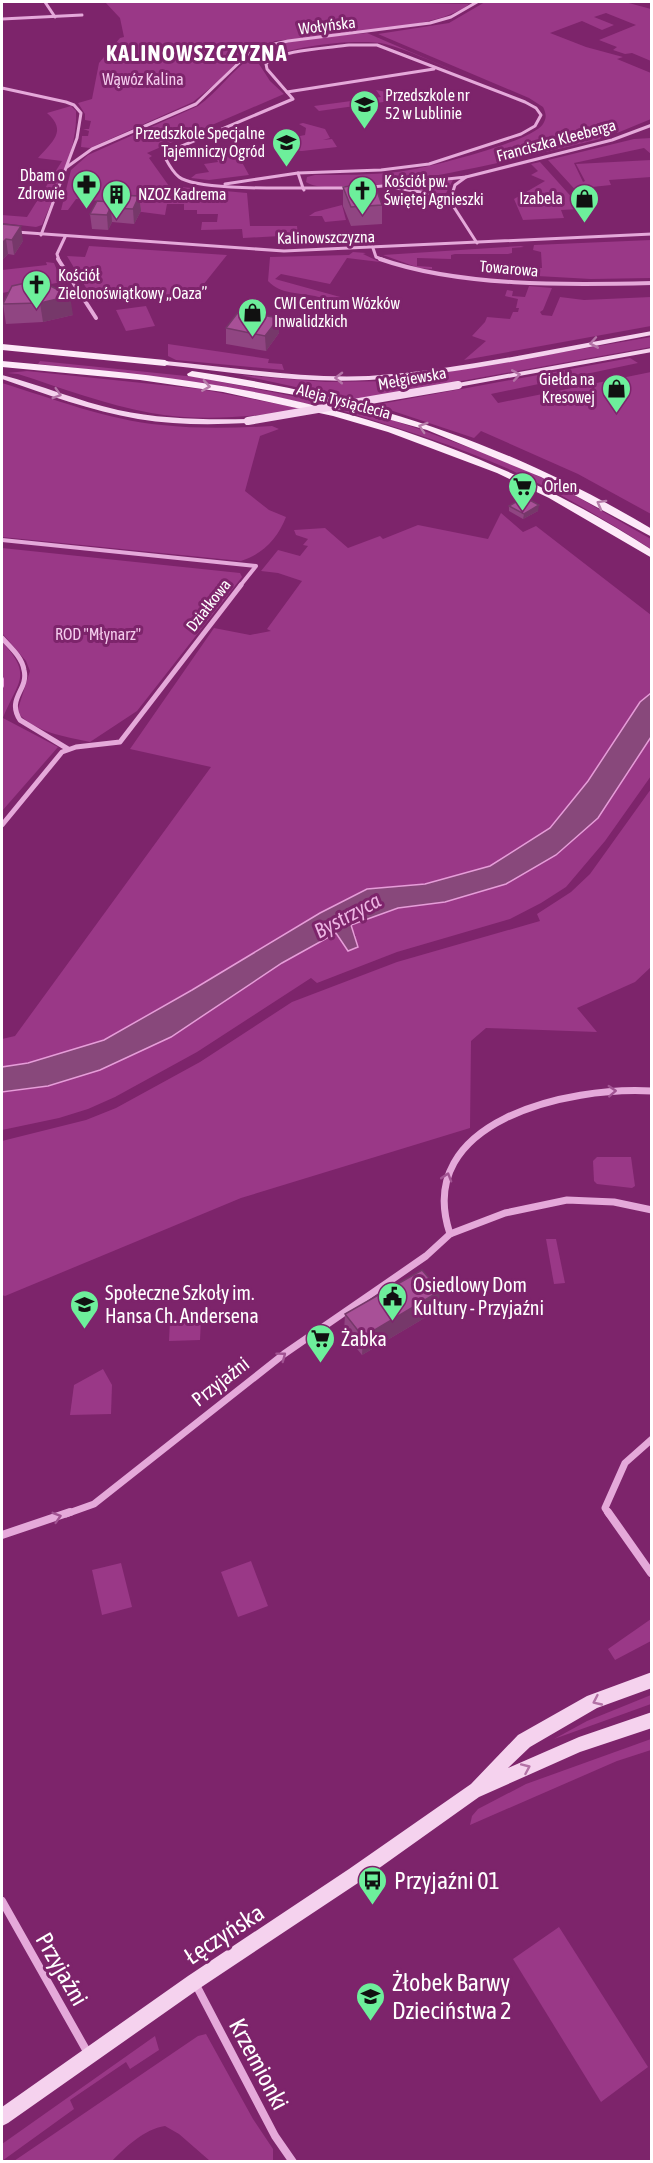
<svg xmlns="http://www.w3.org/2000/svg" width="653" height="2163" viewBox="0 0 653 2163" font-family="'Asap Condensed',sans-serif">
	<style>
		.green { fill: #9a3887 }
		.water { fill: #88487b; stroke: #e69dd9; stroke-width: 1.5 }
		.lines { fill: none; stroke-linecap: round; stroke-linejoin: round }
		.stream { stroke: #e69dd9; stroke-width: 4 }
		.street-far4 { stroke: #e5a9da; stroke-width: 3 }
		.street-far3 { stroke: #e5a9da; stroke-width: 4 }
		.street-far2 { stroke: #e5a9da; stroke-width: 5 }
		.street-far1 { stroke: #e5a9da; stroke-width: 7 }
		.street { stroke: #e5a9da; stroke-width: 8 }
		.secondary { fill: #f5d2ee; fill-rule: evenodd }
		.primary { fill: #fde9f8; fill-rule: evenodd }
		.secondary-bridge { stroke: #f5d2ee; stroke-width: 8 }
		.wall { fill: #904582 }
		.shaded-wall { fill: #76386a }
		.building { fill: #a85097; stroke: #76386a; stroke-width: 1.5 }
		.oneway { stroke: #b372a6 }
		.oneway2 { stroke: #b77daa }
		.oneway3 { stroke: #a15392 }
		.labels { text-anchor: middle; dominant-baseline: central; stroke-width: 6; stroke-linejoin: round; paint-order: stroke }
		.far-street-label { font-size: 16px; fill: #fff; stroke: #7d246b }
		.far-park-label { font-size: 16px; fill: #f4cced; stroke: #7d246b }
		.far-poi-label { font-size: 16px; fill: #fff; stroke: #7d246b; text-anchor: start }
		.poi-label { font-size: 20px; fill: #fff; stroke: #7d246b; text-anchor: start }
		.street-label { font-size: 20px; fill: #fff; stroke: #7d246b }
		.water-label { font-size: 21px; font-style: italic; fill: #edb4e3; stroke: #7d246b }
		.far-district-label { font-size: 22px; font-weight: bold; letter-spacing: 1.5px; fill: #fff; stroke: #7d246b }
		.near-poi-label { font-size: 24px; fill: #fff; stroke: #7d246b; text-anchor: start }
		.near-street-label { font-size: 24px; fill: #fff; stroke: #7d246b }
	</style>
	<rect width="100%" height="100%" fill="#7d246b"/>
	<g class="green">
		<path d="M105 2H350L469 4C440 30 319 36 275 41L242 57 220 80 193 102 90 148 81 147 82 136H88L89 131 83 129H89L91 121 85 120V114L78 103 92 99 99 63 120 38 124 37 120 18Z"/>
		<path d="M485 2H625L651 9V61L632 53 625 54 613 50 617 47 599 40 636 25 606 13 594 17 614 25 602 30 582 21 550 33 586 47 623 57 617 59 651 73V119L617 133 604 131 600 139C554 150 338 205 306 182L307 177 315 175C342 175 370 175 397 172 421 170 532 142 543 124 547 118 546 113 543 107L529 98 378 34 449 23Z"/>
		<path d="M367 33 455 71C432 62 409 50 385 44 359 38 279 46 259 64L270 81 284 94 147 153 152 156 149 158 169 186 247 193 250 226H297L298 235 243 238 242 229 201 230 202 222H217L218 214H197V210H184V204H167L165 215 119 209 101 201 76 199 68 210H61L71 170 88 155 198 106C218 92 232 70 253 56 280 37 334 37 367 33Z"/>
		<polygon points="376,90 392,93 398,100 319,111 314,106 381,97"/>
		<path d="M71 106 76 111C78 150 56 190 42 225L36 227 2 223V215L27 217 62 161 38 158C52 142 68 131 47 113Z"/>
		<polygon points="303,123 325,129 330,138 323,140 332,139 337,147 302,151 274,150 288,146 284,142 285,139 305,135 306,128 299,124"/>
		<polygon points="651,138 651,154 644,148 574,163 583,182 585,181 576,164 651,160 651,177 609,180 611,185 592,187 596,195 581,196 548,160 634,139"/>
		<polygon points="221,152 238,155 249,175 209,180 191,178 196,174 209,172 204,164 218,162 215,155"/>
		<polygon points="540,162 576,202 580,209 561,210 564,218 523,220 514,199 545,181 531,175 538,171 531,164"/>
		<polygon points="453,180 445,195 405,187 408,186"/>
		<polygon points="342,205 346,220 325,222 322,216 309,216 315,212"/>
		<polygon points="651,240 651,278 591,279 519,275 518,268 542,268 541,252 533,250 534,245"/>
		<polygon points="89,246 227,255 199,290 152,297 149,292 94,301 67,256 85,257"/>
		<polygon points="521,246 524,247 512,248 512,253 508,254 455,254 451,255 451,259 417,258 417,266 432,267 432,269 419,268 383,255"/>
		<path d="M353 252 366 253 363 254 380 262 347 258 330 284 281 274 275 279 351 300 343 306C334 303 324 298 315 296 299 293 280 294 268 281L270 257 349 255Z"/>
		<polygon points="46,262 54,263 62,282 2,293 2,270 47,265"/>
		<polygon points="529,286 552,288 543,310 540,312 542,315 552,316 560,297 584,300 651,297 651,326 464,360 486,341 472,336 485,322 487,317 510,319 513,312 518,312 519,308 516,308 518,299 505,296 507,290 513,291 512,296 525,297"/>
		<polygon points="146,306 155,326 126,331 116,310"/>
		<polygon points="651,337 651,347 356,400 240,375 326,382 395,381"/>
		<polygon points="168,344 269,359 268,363 282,364 284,370 176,360 168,356"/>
		<polygon points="630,358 638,363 491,394 498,403 651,372 651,514 578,474 481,431 474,438 375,405"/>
		<path d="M40 361 196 377 333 404 318 406C225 385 133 373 38 364Z"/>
		<path d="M27 371 200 389 304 409C253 417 202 422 151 413 106 405 62 388 18 374L7 373Z"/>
		<path d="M2 383C54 399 107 420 162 425 199 429 235 428 272 426L279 429 260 436 245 491 269 510 286 517C278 538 263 554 241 561L2 537Z"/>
		<path d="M355 408 419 429 516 465 560 487 649 538 651 539V549C606 520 560 493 511 470 457 446 399 428 343 411Z"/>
		<polygon points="501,513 523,532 536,526 651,615 651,693 640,702 588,781 550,828 490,866 425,884 366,889 104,1040 28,1063 2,1067 2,1039 15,1036 211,767 130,749 214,628 250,635 271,631 267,629 302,581 278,573 261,571 278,550 300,556 308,546 303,545 308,539 296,535 294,530 325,528 348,548 380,536 383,539 418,525 488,539"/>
		<path d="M2 548 240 573 242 577 137 711 90 742C66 737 34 732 17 712L30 671 26 661 2 633Z"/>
		<path d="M2 642C34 676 17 682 3 718L58 747 2 811Z"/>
		<polygon points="651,737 651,776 605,841 566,887 541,903 510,919 397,952 317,983 311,978 197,1052 115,1097 88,1109 59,1118 2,1130 2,1092 48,1086 100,1070 171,1037 282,963 337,932 356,936 350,925 398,908 445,902 506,884"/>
		<polygon points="651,789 651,967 635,982 577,1008 597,1032 486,1028 471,1041 470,1128 241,1198 5,1296 2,1295 2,1141 86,1120 116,1108 200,1062 292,1002 397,962 540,921 537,914 571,892 590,874"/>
		<polygon points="597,1157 631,1157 635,1186 632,1188 597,1184 594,1181 593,1161"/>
		<polygon points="546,1239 556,1239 565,1283 554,1284"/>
		<polygon points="170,1320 201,1320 200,1340 169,1341"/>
		<polygon points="103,1369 112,1385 111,1414 70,1415 74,1385"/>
		<polygon points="251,1561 268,1606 238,1617 221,1572"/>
		<polygon points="121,1563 132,1607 102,1615 92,1570"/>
		<polygon points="651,1619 651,1641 615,1660 608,1649"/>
		<polygon points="651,1695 651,1704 554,1739 587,1721"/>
		<polygon points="651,1739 651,1750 617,1761 470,1825 472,1816 478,1809 526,1784"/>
		<polygon points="559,1927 648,2067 601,2102 513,1959"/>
		<path d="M206 2034 253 2119 273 2149V2161H210L179 2134 165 2126C144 2129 126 2147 112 2161H14L198 2036Z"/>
		<polygon points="155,2036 159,2050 130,2069 126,2062 70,2100 74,2109 2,2161 2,2144"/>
	</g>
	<polygon class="water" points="651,693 651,737 598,818 556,855 506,884 445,902 398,908 351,925 358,947 348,951 336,933 282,963 171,1037 100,1070 48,1086 2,1092 2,1067 28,1063 104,1040 192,990 320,913 367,889 425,884 490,866 550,828 588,781 640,702"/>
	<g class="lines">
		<polyline class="stream" points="2,679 2,686"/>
		<g class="street-far4">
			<polyline points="45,2 55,17"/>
			<polyline points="2,19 82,15"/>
			<path d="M349 45H377L525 102 536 108 541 115 535 126 521 134 429 164 381 170 298 173 303 188C279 188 196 190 179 177 172 172 167 161 163 154L293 99 267 69 266 64C277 50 330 48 349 45Z"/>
			<polyline points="2,88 66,102 74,105 81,113 77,138 41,235"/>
			<polyline points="287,92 434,69"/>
			<polyline points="67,167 92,149 196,104 246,56 261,47 288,41 430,23 451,17 477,2"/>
			<polyline points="225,184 298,173"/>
			<polyline points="303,188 350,188"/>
			<polyline points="303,188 304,190"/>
			<polyline points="363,188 466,177"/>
			<polyline points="396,188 433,194 450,201 477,243"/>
			<polyline points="450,201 455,185 466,177 612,140 652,125"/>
			<polyline points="2,231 284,251 652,234"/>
			<polyline points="373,248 376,257 384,260"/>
			<polyline points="59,260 57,254 65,237"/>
		</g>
		<g class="street-far3">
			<polyline points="58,259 96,318"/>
			<path d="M380 259C460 287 568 285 652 283"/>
			<polyline points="2,540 256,566 240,586"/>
		</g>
		<g class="street-far2">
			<path d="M2 638C10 647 22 657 24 670 29 690 6 698 20 720L68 749"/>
			<polyline points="2,825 62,752 76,747 120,742 241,585"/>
		</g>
		<g class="street-far1">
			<path d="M450 1234C412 1120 570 1086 652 1091"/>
			<polyline points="66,1514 94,1504 284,1354 426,1256 450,1234 505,1213 567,1200 614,1202 652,1210"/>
			<polyline points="609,1514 605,1508 625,1463 652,1439"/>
		</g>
		<g class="street">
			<polyline points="608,1512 651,1573"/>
			<polyline points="2,1535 70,1512"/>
			<polyline points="2,1901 89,2055"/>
			<polyline points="195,1983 275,2136 293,2162"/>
		</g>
		<g class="secondary">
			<path d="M652 331V335C560 352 461 375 369 380 301 384 232 372 165 365L161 363 165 361C232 367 301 379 369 376 461 370 560 347 652 331Z"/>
			<polygon points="652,348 652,352 458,387 454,385 458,383"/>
			<path d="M2 375C41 385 78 401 118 410 161 419 204 420 248 419L252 421 248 423C211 425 175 425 138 419 91 411 46 394 2 379Z"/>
			<polygon points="652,1672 652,1688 597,1708 530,1747 508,1768 579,1737 652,1712 652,1728 580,1752 479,1797 361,1881 200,1988 8,2123 2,2126 2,2107 188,1976 349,1869 471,1784 518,1735 587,1696"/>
		</g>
		<g class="primary">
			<polygon points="2,344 165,360 170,363 165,366 2,350"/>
			<path d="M2 361C67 367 132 372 196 382 359 406 513 460 652 550V558L549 498 497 473 388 432 333 416 223 392 140 380 2 367Z"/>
			<path d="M192 371C364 396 502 440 652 529V537L541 477 427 430 312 398 188 376 187 374Z"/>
		</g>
		<polyline class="secondary-bridge" points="248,421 458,385"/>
	</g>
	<g class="wall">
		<polygon points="343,187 382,205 382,224 351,226 343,206"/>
		<polygon points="139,196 141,211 134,224 112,222 108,230 92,229 90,214 113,202"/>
		<polygon points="2,224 23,241 14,255 8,254 2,260"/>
		<polygon points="12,286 73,315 43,322 6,324 3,304"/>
		<polygon points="226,328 279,333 266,351 226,344"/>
		<polygon points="509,506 538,511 523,519 509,511"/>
		<polygon points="438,1310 362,1355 344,1333 345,1314"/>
	</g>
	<g class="shaded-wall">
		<polygon points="139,196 141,211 134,224 133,209"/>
		<polygon points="111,208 112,222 108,230 107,215"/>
		<polygon points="21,226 23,241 14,255 12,240"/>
		<polygon points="6,239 8,254 2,260 2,243"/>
		<polygon points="70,296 73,315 43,322 40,303"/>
		<polygon points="279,318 279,333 266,351 265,336"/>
		<polygon points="539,505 538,511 523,519 524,514"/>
		<polygon points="440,1291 438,1310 362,1355 363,1337"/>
	</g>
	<g class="building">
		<polygon points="364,184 377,191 382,205 351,207 343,187"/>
		<polygon points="118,195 139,196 133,209 111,208"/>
		<polygon points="97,201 113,202 107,215 90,214"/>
		<polygon points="2,224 21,226 12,240 6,239 2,243"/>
		<polygon points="39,280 70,296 40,303 3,304 12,286"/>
		<polygon points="239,311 279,318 265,336 226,328"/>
		<polygon points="524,497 539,505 524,514 509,506"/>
		<polygon points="422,1270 440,1291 363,1337 345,1314"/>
	</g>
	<defs><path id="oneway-chevron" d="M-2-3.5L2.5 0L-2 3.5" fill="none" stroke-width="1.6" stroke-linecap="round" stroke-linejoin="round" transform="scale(1.5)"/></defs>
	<g class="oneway">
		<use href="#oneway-chevron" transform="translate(594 343) rotate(170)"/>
		<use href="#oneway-chevron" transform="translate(516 375) rotate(-10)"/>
		<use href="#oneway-chevron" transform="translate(339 378) rotate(-179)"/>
		<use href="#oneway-chevron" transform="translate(57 394) rotate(17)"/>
		<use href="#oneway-chevron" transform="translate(597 1701) rotate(155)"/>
		<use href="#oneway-chevron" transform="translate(526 1768) rotate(-24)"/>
	</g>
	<g class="oneway2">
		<use href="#oneway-chevron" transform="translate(206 386) rotate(9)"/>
		<use href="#oneway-chevron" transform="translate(423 427) rotate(-162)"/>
		<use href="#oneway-chevron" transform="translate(601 504) rotate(-151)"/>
	</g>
	<g class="oneway3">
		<use href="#oneway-chevron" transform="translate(612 1091) rotate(-3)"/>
		<use href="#oneway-chevron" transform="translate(447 1177) rotate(-73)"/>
		<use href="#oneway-chevron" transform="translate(282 1356) rotate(-37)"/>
		<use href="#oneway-chevron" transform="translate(57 1517) rotate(-17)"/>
	</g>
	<defs>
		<symbol id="school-pin" viewBox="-11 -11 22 30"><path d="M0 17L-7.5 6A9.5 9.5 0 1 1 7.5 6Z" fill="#6def9b" stroke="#7d246b"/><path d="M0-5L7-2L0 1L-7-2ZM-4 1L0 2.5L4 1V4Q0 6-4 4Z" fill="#111"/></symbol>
		<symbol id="pharmacy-pin" viewBox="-11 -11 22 30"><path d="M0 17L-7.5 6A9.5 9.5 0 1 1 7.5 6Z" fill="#6def9b" stroke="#7d246b"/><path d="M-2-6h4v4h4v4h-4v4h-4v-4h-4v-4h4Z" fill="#111"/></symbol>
		<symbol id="church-pin" viewBox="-11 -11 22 30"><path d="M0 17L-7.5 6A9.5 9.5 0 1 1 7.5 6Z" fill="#6def9b" stroke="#7d246b"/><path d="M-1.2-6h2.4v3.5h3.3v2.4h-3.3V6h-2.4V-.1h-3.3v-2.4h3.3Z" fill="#111"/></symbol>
		<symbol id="building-pin" viewBox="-11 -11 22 30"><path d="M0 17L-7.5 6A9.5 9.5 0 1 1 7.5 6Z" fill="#6def9b" stroke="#7d246b"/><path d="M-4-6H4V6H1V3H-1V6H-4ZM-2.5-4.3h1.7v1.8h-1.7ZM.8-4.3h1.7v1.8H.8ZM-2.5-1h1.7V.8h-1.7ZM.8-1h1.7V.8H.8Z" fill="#111"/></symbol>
		<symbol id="shop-pin" viewBox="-11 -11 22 30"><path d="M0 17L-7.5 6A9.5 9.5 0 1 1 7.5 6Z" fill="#6def9b" stroke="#7d246b"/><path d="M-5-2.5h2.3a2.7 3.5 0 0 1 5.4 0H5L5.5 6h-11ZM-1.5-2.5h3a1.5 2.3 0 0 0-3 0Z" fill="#111"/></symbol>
		<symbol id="supermarket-pin" viewBox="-11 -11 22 30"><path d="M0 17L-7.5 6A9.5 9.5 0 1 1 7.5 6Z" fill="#6def9b" stroke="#7d246b"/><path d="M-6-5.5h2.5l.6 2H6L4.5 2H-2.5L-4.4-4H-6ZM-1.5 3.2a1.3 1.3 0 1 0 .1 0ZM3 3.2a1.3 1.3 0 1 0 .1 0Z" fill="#111"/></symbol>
		<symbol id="civic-pin" viewBox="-11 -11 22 30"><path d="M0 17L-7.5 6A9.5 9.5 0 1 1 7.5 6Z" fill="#6def9b" stroke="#7d246b"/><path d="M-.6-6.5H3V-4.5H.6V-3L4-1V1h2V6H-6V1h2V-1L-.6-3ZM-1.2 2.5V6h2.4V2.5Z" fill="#111"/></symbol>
		<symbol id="bus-pin" viewBox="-11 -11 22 30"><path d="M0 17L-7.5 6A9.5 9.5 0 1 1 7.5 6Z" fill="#6def9b" stroke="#7d246b"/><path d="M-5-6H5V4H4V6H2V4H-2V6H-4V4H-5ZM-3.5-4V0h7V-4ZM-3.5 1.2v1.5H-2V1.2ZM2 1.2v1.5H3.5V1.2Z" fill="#111"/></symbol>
	</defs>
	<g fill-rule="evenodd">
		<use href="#school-pin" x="348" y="88" width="33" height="45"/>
		<use href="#school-pin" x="270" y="126" width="33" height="45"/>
		<use href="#pharmacy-pin" x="70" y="168" width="33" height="45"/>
		<use href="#church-pin" x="346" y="174" width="33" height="45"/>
		<use href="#building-pin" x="100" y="178" width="33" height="45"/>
		<use href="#shop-pin" x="568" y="182" width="33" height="45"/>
		<use href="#church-pin" x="20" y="268" width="33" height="45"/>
		<use href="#shop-pin" x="236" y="296" width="33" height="45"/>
		<use href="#shop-pin" x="600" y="372" width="33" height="45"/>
		<use href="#supermarket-pin" x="506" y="470" width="33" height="45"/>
		<use href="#civic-pin" x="376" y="1280" width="33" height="45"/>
		<use href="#school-pin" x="68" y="1288" width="33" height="45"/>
		<use href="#supermarket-pin" x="304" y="1322" width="33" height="45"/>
		<use href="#bus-pin" x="356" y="1864" width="33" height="45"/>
		<use href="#school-pin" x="354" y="1980" width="33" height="45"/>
	</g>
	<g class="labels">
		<g class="far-street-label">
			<text transform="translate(327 25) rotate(-7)">Wołyńska</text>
			<text transform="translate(556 140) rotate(-15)">Franciszka Kleeberga</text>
			<text transform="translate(326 237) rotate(-1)">Kalinowszczyzna</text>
			<text transform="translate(509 268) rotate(5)">Towarowa</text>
			<text transform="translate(412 378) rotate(-10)">Mełgiewska</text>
			<text transform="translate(344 401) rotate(15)">Aleja Tysiąclecia</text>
			<text transform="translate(208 605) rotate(-52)">Działkowa</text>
		</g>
		<g class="far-park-label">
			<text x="143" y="79">Wąwóz Kalina</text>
			<text x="98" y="634">ROD "Młynarz"</text>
		</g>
		<g class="far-poi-label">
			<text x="385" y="95">Przedszkole nr<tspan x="385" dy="18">52 w Lublinie</tspan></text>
			<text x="265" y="133" text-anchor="end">Przedszkole Specjalne<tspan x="265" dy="18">Tajemniczy Ogród</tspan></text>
			<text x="65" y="175" text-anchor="end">Dbam o<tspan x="65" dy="18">Zdrowie</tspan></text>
			<text x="384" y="181">Kościół pw.<tspan x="384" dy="18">Świętej Agnieszki</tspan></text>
			<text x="138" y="194">NZOZ Kadrema</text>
			<text x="563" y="198" text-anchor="end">Izabela</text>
			<text x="58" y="275">Kościół<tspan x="58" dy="18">Zielonoświątkowy „Oaza”</tspan></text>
			<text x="274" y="303">CWI Centrum Wózków<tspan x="274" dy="18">Inwalidzkich</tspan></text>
			<text x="595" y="379" text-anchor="end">Giełda na<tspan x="595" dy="18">Kresowej</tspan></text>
			<text x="544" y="486">Orlen</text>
		</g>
		<g class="poi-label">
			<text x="413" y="1284">Osiedlowy Dom<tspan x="413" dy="23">Kultury - Przyjaźni</tspan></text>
			<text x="105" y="1292">Społeczne Szkoły im.<tspan x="105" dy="23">Hansa Ch. Andersena</tspan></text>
			<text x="341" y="1338">Żabka</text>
		</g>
		<g class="street-label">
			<text transform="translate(220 1381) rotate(-38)">Przyjaźni</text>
		</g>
		<g class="water-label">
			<text transform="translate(347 915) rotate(-28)">Bystrzyca</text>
		</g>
		<g class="far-district-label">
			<text x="197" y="53">KALINOWSZCZYZNA</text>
		</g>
		<g class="near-poi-label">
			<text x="394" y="1880">Przyjaźni 01</text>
			<text x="392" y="1982">Żłobek Barwy<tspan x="392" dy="28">Dzieciństwa 2</tspan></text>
		</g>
		<g class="near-street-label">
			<text transform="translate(224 1934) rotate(-33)">Łęczyńska</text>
			<text transform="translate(62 1969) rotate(60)">Przyjaźni</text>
			<text transform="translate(259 2064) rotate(62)">Krzemionki</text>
		</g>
	</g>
	<rect width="653" height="2163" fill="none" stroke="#ffffff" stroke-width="6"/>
</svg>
